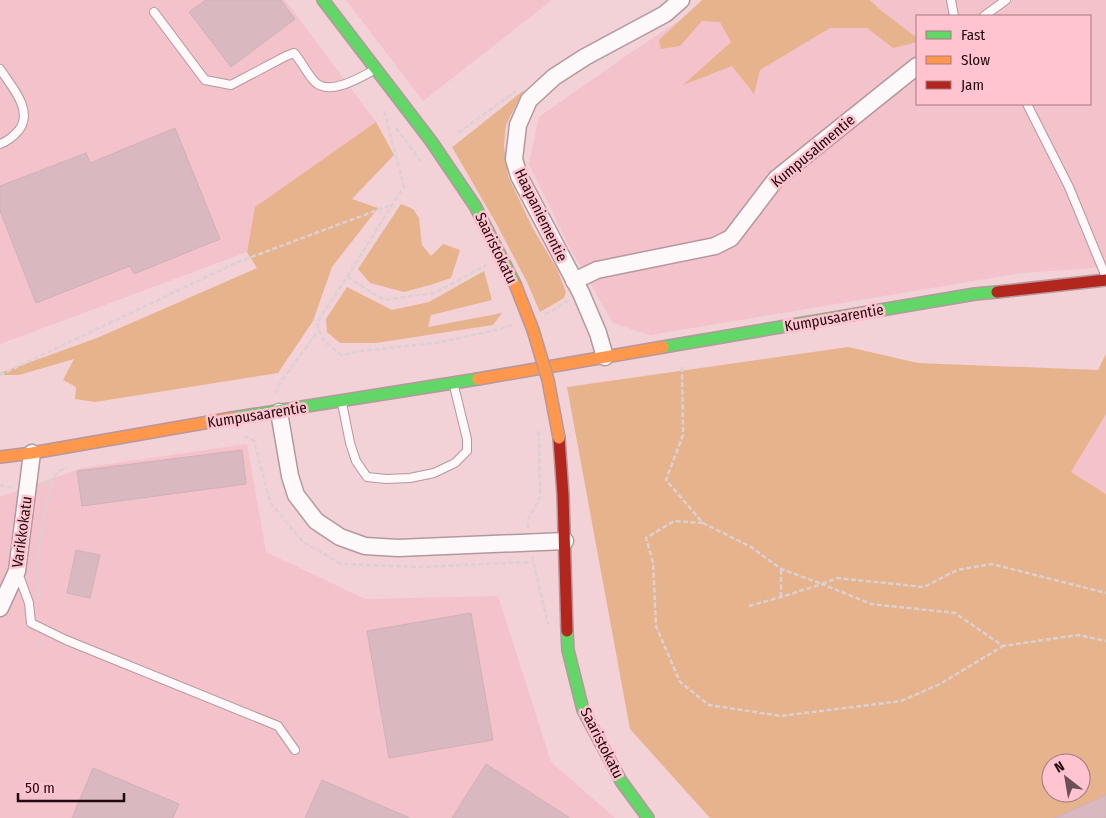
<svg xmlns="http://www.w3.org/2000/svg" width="1106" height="818" viewBox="0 0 1106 818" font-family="'Fira Sans Condensed',sans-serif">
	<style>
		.built { fill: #f4c2cb; fill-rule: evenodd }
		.green { fill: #e6b38d; fill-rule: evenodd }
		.building { fill: #dab8bf; stroke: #ceb2b7 }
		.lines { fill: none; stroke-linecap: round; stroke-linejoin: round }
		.lane-casing { stroke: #b4989e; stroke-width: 10 }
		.street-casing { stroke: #b4989e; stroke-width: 19 }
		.fast-casing { stroke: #b4989e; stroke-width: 14 }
		.slow-casing { stroke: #b4989e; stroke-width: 14 }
		.jam-casing { stroke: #b4989e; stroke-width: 14 }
		.path { stroke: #dbd1d3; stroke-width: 2.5; stroke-dasharray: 5 2.5; stroke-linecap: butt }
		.lane { stroke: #fdf8f9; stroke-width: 8 }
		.street { stroke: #fdf8f9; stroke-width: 16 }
		.fast { stroke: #63d668; stroke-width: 11 }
		.slow { stroke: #ff974d; stroke-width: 11 }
		.jam { stroke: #b3261e; stroke-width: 11 }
		.slow-bridge-casing { stroke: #b4989e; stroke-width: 14; stroke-linecap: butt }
		.path-bridge { stroke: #dbd1d3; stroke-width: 2.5; stroke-dasharray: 5 2.5; stroke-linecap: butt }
		.slow-bridge { stroke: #ff974d; stroke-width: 11 }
		.labels { text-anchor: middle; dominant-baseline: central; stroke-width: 5; stroke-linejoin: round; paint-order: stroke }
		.street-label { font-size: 15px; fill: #21090f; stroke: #ffc4cf }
	</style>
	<rect width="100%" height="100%" fill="#f2d1d7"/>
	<g class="built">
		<polygon points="0,0 285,0 376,122 255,207 247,252 0,344"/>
		<polygon points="346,0 552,0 423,101"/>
		<path d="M710 0H1106V267L1021 273 650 335 613 323 569 246 529 164 539 117 626 56ZM917 16H1090V104H917Z"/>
		<polygon points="1106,414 1106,494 1071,472"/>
		<polygon points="247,444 266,552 365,599 498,596 551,762 615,818 0,818 0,497 82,468"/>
	</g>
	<g class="green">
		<polygon points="702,0 870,0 879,9 917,38 917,42 893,48 867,28 830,28 760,70 754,94 732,66 683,85 731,42 720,22 702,21 680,46 661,49 659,40"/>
		<polygon points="524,90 506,125 504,145 508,176 532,227 557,269 566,292 564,298 540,312 527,282 496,223 452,147 455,145"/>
		<polygon points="376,122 394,155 352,199 378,208 332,267 313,321 278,373 95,402 75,399 76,387 63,380 74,359 19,375 0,375 0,373 97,338 257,268 247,252 255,207"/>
		<polygon points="401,204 413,209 419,218 422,245 431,256 443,244 460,250 451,278 430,285 404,292 370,283 358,269"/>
		<polygon points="484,271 492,300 431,315 428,327 502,313 493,325 376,343 340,343 327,332 326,319 347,287 392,310 429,302"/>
		<path d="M848 347 918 363 1098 370 1106 354V414L1071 472 1106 494V818H710L630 729 567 387ZM1051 763H1081V793H1051Z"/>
	</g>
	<g class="building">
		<polygon points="206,0 281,0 295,19 231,67 189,12"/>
		<polygon points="175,128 220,239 134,274 130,266 36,303 0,211 0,186 86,153 90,163"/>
		<polygon points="242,450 246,484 82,506 77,471"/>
		<polygon points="76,550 100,555 90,598 67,593"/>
		<polygon points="471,613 493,740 389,758 367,631"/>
		<polygon points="486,764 570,818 452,818"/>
		<polygon points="93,768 179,804 173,818 72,818"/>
		<polygon points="322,780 410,818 305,818"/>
		<polygon points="1106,795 1106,818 1054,818"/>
	</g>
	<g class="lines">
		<defs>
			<g id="lane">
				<polyline points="951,0 954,16"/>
				<path d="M154 12 205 80 231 85 286 56 294 53C302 62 307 74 315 82 329 96 360 78 374 70"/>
				<polyline points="984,16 1006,0"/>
				<path d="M0 69C11 86 34 110 19 130 14 136 8 141 0 144"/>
				<polyline points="1027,104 1069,187 1106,277"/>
				<polyline points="342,403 350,443 356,461 367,477 386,479 410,478 434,473 455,463 467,451 467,439 454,386"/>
				<polyline points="18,573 29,603 31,623 66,640 278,726 295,750"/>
			</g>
			<g id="street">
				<polyline points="574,281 597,270 715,246 731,238 776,179 917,66"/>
				<polyline points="605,357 598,333 581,293 519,176 514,159 518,125 529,100 554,77 585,57 665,14 681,0"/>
				<polyline points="279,412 290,476 296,495 316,521 340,537 365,546 398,548 565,541"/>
				<polyline points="0,608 17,571 32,453"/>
			</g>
			<g id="fast">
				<polyline points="323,0 431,141 475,206 515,284"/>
				<polyline points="663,347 975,294 997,292"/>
				<polyline points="232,418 478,379"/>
				<polyline points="567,631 568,650 583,710 621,781 648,818"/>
			</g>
			<g id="slow">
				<polyline points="478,379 663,347"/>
				<polyline points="0,457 32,453 232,418"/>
			</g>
			<g id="jam">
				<polyline points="997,292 1106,280"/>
				<polyline points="559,438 563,495 567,631"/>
			</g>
		</defs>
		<use href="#lane" class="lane-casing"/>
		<use href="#street" class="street-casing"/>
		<use href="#fast" class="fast-casing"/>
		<use href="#slow" class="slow-casing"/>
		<use href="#jam" class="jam-casing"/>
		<g class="path">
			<path d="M384 111 404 186 347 277 317 322C320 340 328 345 342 355L360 351 436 343 500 329 512 325"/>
			<polyline points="396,128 421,161"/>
			<polyline points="458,133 516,91"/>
			<polyline points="347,277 384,300 435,293 486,265"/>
			<polyline points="545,314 551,312 569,300"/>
			<polyline points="682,367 683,435 666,480 703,523 751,547 781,569 822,584 837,578 924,587 957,570 992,564 1106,593"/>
			<polyline points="0,375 238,262 391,205"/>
			<polyline points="275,393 282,380 319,330"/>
			<polyline points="244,436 254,441 270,502 302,541 341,564 420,567 532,562"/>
			<polyline points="42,483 51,482 58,472 67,467"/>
			<polyline points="0,485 8,487 14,487"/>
			<polyline points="703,523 674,521 646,538 653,562 656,626 680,682 709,705 781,716 901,701 940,684 1003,646"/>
			<polyline points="528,528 528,520 540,497 539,438"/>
			<polyline points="532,556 548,624"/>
			<polyline points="39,597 37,571 42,527 51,482"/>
			<polyline points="781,597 781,569"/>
			<polyline points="749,606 781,597 822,584 871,604 955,613 1003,646 1078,635 1106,641"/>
			<polyline points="39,646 40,639"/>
		</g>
		<use href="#lane" class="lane"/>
		<use href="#street" class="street"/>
		<use href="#fast" class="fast"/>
		<use href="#slow" class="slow"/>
		<use href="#jam" class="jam"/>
		<defs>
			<polyline id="slow-bridge" points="515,284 533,330 548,380 559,438"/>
		</defs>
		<use href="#slow-bridge" class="slow-bridge-casing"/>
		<polyline class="path-bridge" points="538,431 539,438"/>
		<use href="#slow-bridge" class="slow-bridge"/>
	</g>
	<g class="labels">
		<g class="street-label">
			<text transform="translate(813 151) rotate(-40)">Kumpusalmentie</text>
			<text transform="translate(541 215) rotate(64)">Haapaniementie</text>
			<text transform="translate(496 248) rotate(64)">Saaristokatu</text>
			<text transform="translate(834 318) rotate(-10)">Kumpusaarentie</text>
			<text transform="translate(257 415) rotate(-9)">Kumpusaarentie</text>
			<text transform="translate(22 532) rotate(-82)">Varikkokatu</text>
			<text transform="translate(602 743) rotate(63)">Saaristokatu</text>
		</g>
	</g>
	<rect x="916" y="15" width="175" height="90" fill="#ffc4cf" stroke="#a67982"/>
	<rect x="926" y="31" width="25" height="8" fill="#63d668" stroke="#a67982"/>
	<text x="961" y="40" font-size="15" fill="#21090f">Fast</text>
	<rect x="926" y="56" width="25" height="8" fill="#ff974d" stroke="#a67982"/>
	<text x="961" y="65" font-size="15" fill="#21090f">Slow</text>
	<rect x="926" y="81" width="25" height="8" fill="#b3261e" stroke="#a67982"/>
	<text x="961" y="90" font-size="15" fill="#21090f">Jam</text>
	<g transform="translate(1066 778) rotate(329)"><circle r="24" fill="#ffc4cf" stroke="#a67982"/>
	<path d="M0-4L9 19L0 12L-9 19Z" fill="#6a4f55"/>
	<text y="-8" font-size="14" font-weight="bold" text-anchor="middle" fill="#21090f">N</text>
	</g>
	<path d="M18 793v8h106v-8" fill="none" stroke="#21090f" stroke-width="2.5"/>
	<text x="25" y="793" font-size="15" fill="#21090f" stroke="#ffc4cf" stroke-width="4" paint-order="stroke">50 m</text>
</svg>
